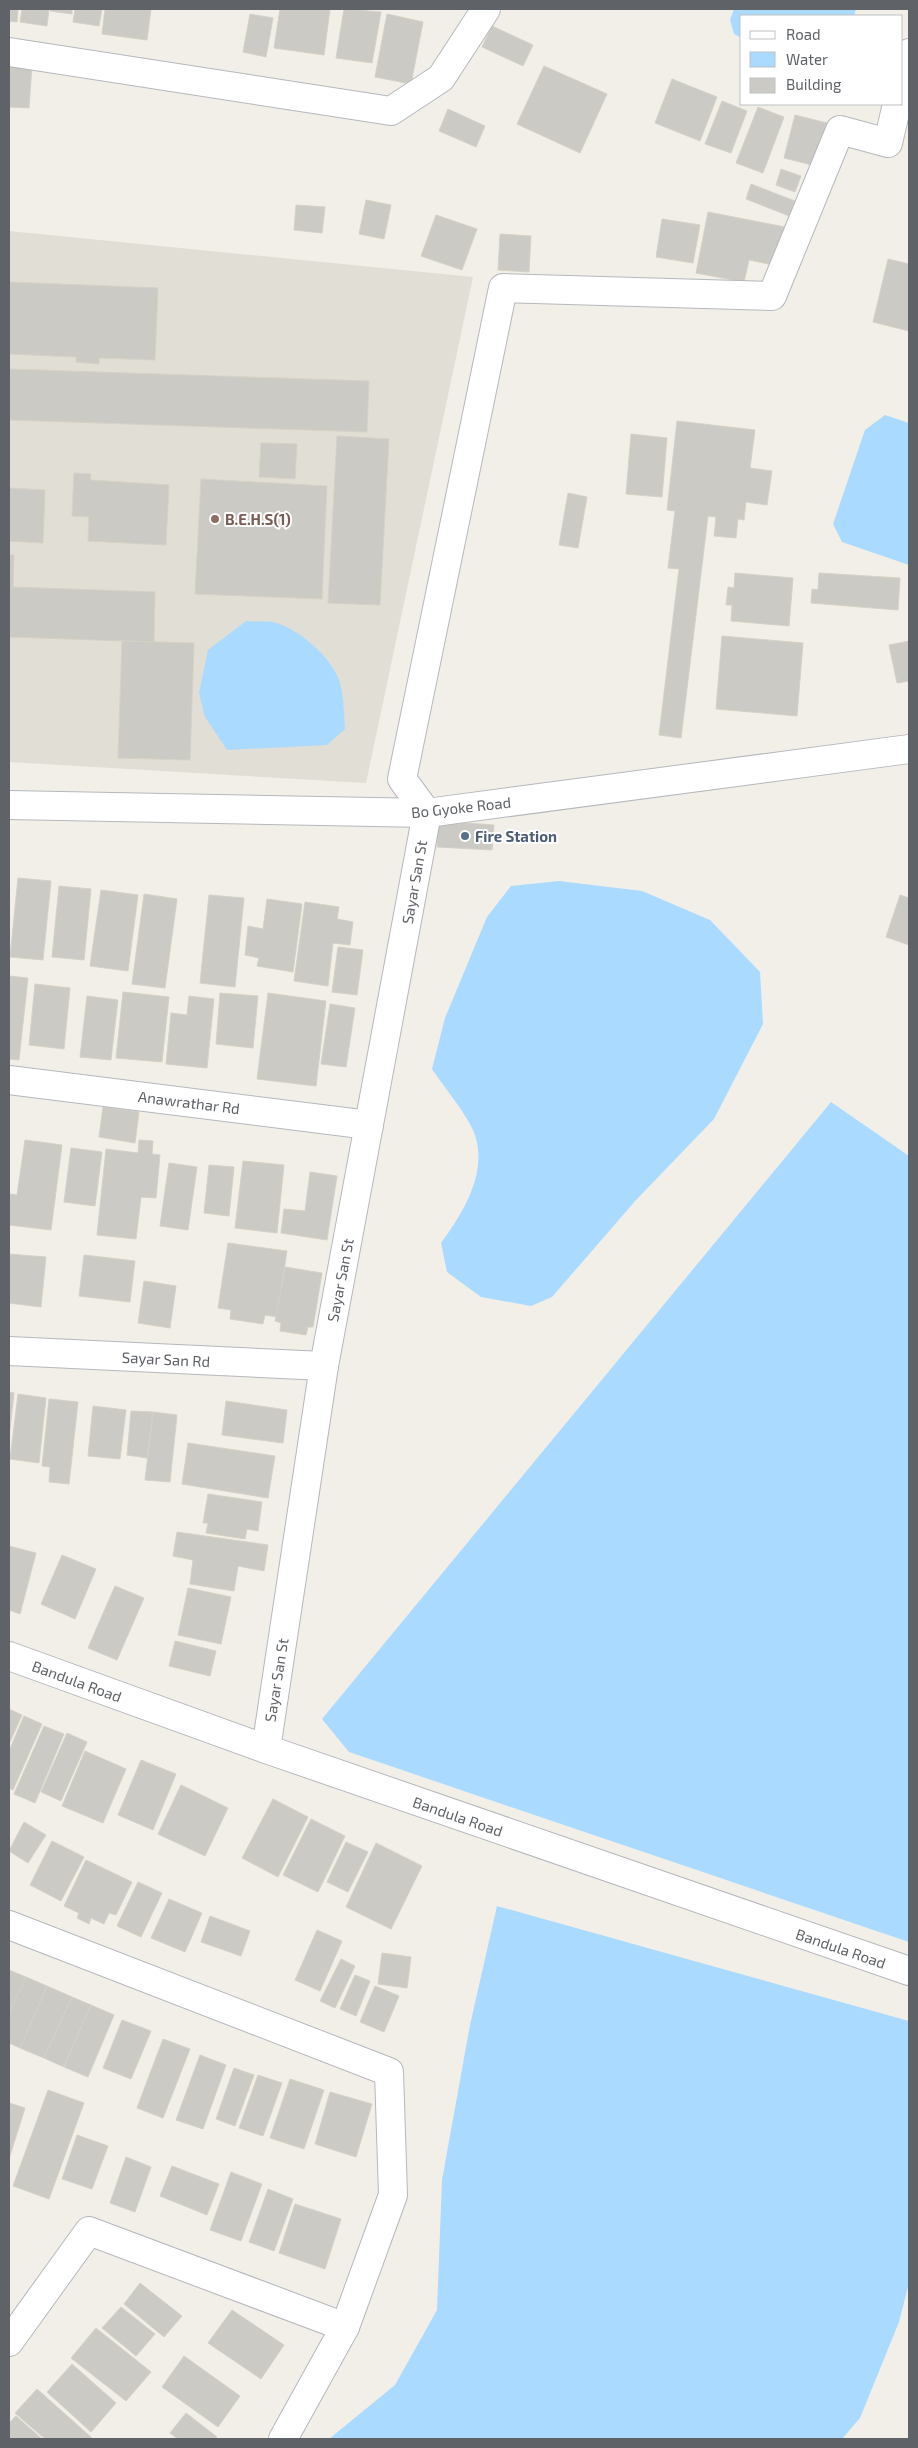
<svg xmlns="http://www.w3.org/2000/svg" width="918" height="2448" viewBox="0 0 918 2448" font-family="'Exo 2',sans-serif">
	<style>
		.education { fill: #e1ded6 }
		.water { fill: #aadaff }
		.building { fill: #cccac5; stroke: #d6d1c6 }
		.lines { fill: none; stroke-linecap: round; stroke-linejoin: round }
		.minor-casing { stroke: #b5b8bc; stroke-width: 30 }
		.minor { stroke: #fff; stroke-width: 28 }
		.education-dot { fill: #8d6e63; stroke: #fff; stroke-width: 2 }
		.service-dot { fill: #5c6f8a; stroke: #fff; stroke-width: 2 }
		.labels { text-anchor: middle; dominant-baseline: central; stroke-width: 4; stroke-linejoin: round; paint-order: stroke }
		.education-label { font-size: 15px; font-weight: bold; fill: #785e54; stroke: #fff; text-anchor: start }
		.street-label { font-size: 15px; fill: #5f6368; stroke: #fff }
		.service-label { font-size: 15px; font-weight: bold; fill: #4e5e75; stroke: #fff; text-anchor: start }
	</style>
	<rect width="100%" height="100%" fill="#f1efe8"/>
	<polygon class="education" points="9,231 473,277 366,783 9,762"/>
	<g class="water">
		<polygon points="734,9 856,9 854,16 742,16 742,38 734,34 730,20"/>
		<polygon points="885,415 909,423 909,565 842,542 833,524 865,430"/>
		<path d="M246 621C254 622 265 621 273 622 298 628 333 658 340 683 344 698 344 714 345 729L327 745 227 750 205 717 199 693 208 650Z"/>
		<path d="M559 881 642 891 710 920 760 972 763 1024 714 1119 636 1200 552 1297 531 1306 481 1297 447 1272 441 1243C464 1212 490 1169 473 1130 465 1112 444 1087 432 1069L445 1018 487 917 511 886Z"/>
		<polygon points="831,1102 909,1156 909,1942 349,1752 322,1719"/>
		<polygon points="497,1906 909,2021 909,2283 899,2322 860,2418 842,2439 329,2439 395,2385 437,2310 442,2180 470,2025"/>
	</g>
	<g class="building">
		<polygon points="9,9 18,9 17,22 9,21"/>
		<polygon points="22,9 49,9 47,26 20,22"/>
		<polygon points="51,9 72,9 72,14 50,11"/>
		<polygon points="75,9 102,9 99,26 73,22"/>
		<polygon points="105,9 151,9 147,40 102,34"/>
		<polygon points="280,9 330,9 324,55 274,48"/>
		<polygon points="344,9 381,12 372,63 336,58"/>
		<polygon points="250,14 273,18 266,57 243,52"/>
		<polygon points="387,14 423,22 411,84 375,77"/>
		<polygon points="492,26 533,45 523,66 482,47"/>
		<polygon points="9,63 32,65 29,108 9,107"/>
		<polygon points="544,66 607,94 580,153 517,124"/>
		<polygon points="672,79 717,97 700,141 655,123"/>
		<polygon points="722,101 747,111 731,153 705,144"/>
		<polygon points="758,107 784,117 763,173 736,163"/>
		<polygon points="448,109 485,126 476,147 439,131"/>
		<polygon points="795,115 827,123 816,166 784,158"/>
		<polygon points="781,169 801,176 795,192 776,185"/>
		<polygon points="751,184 795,201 789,216 746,199"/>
		<polygon points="366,200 391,205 384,239 359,234"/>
		<polygon points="296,205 325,207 322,233 294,230"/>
		<polygon points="708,212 785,227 778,266 749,260 744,282 696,273"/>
		<polygon points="436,215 477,229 462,270 421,256"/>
		<polygon points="662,219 700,225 693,263 656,257"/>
		<polygon points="500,234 531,236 529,272 498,270"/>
		<polygon points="888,259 909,264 909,331 873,322"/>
		<polygon points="9,282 158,288 155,360 99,358 99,364 76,362 76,357 9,354"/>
		<polygon points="9,369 369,381 367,432 9,420"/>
		<polygon points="677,421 755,430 750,468 772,471 767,505 746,502 744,520 738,519 736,538 714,536 716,517 708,516 681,738 659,735 679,569 668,568 675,511 667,510"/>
		<polygon points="631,434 667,438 662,497 626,494"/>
		<polygon points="337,436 389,439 380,605 328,603"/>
		<polygon points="261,443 297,444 295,479 259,477"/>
		<polygon points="74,473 91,474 90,480 169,485 166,545 88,541 89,517 72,516"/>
		<polygon points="201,479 327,486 322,599 195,594"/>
		<polygon points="9,488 45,490 43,543 9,541"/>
		<polygon points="568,493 587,497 578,548 559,545"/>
		<polygon points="9,555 14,555 13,587 155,592 154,642 9,637"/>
		<polygon points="735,573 793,578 789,626 731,621 732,605 726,605 728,587 734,588"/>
		<polygon points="819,573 900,578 898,610 811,603 812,589 818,590"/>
		<polygon points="722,636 803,643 797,716 716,709"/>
		<polygon points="122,641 194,643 190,760 118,758"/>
		<polygon points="909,641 909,681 897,683 889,645"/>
		<polygon points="438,821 494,825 492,850 437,847"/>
		<polygon points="18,878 51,881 43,960 10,957"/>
		<polygon points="59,886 91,889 84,960 52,957"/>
		<polygon points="101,890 138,895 128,971 90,966"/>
		<polygon points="144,894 177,899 165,988 132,984"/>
		<polygon points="209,895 244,898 235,987 200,983"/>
		<polygon points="900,895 909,898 909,945 886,937"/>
		<polygon points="267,899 302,904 293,972 257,966 259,958 245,955 248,926 263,929"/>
		<polygon points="305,902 339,907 337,919 353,922 350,945 333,943 328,986 294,981"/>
		<polygon points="338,947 363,950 357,995 332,992"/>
		<polygon points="9,976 28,978 19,1060 9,1059"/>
		<polygon points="35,984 70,988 64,1049 29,1045"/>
		<polygon points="123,992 169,997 162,1062 116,1058"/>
		<polygon points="220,993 258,996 253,1048 216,1044"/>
		<polygon points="268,993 326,1001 316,1086 257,1079"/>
		<polygon points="87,996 118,1000 111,1060 80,1057"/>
		<polygon points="189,996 214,999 207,1068 166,1064 171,1013 187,1015"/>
		<polygon points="330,1004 355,1008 346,1067 321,1064"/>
		<polygon points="103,1107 139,1112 135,1143 99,1137"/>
		<polygon points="25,1140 62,1145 51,1230 9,1225 9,1194 17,1195"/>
		<polygon points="139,1140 153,1141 152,1154 160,1155 156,1198 141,1197 136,1239 97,1235 106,1149 138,1153"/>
		<polygon points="71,1148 102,1152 95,1206 64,1202"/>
		<polygon points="243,1161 284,1165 277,1233 235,1228"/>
		<polygon points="169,1163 197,1167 188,1230 160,1226"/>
		<polygon points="209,1165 234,1167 229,1216 204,1213"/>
		<polygon points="310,1172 337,1176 327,1240 281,1233 284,1209 305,1211"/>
		<polygon points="228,1243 287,1251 277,1317 265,1315 263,1324 230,1319 231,1310 218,1308"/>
		<polygon points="9,1254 46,1257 41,1307 9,1303"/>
		<polygon points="84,1255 135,1261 130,1302 79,1296"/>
		<polygon points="285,1267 322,1273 313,1327 308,1327 306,1335 280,1331 281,1323 275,1321"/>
		<polygon points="144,1281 176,1286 170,1328 138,1323"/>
		<polygon points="9,1392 14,1393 9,1438"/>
		<polygon points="18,1394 46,1398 39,1463 10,1459"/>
		<polygon points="49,1399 78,1402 69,1484 49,1482 50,1467 42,1466"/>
		<polygon points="226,1401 287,1410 283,1443 222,1435"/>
		<polygon points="93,1406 126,1410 120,1459 88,1456"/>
		<polygon points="131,1411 153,1412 147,1458 127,1455"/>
		<polygon points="153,1412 177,1415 170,1482 145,1480"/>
		<polygon points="188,1443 275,1456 268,1498 182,1484"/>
		<polygon points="208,1494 262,1502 258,1531 247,1529 245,1539 206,1533 208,1523 203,1523"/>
		<polygon points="177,1532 268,1545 264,1571 238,1566 234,1591 190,1584 193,1560 173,1556"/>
		<polygon points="9,1546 36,1553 20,1614 9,1610"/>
		<polygon points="62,1555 96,1569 75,1619 41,1604"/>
		<polygon points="115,1586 144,1598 117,1660 88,1648"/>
		<polygon points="188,1588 231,1597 221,1644 178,1635"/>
		<polygon points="175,1641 216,1651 210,1676 169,1666"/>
		<polygon points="9,1709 22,1715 9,1744"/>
		<polygon points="24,1716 42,1724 13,1790 9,1788 9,1751"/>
		<polygon points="44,1726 64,1734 35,1803 14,1794"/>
		<polygon points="67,1733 87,1742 61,1801 41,1792"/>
		<polygon points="85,1751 126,1769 103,1823 62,1806"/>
		<polygon points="141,1760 176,1774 153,1830 118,1815"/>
		<polygon points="181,1785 228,1808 205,1856 158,1834"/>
		<polygon points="273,1799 308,1817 278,1877 242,1858"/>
		<polygon points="311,1819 345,1836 318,1892 283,1875"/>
		<polygon points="24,1822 46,1835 28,1863 9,1851"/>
		<polygon points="52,1841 84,1857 61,1901 30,1885"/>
		<polygon points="346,1842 368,1852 348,1892 327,1882"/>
		<polygon points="376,1843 422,1866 391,1929 346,1907"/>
		<polygon points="86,1860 132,1882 116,1915 109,1913 104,1924 91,1918 89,1924 77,1918 79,1913 64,1906"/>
		<polygon points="138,1882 162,1893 141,1937 117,1926"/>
		<polygon points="169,1899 202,1913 185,1952 151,1938"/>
		<polygon points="210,1916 250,1931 241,1956 201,1942"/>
		<polygon points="317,1930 342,1941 320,1991 295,1980"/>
		<polygon points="382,1953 411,1957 407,1988 378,1984"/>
		<polygon points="341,1959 355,1966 335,2008 320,2001"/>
		<polygon points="9,1970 26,1977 9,2013"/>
		<polygon points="355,1975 370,1981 356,2016 340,2009"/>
		<polygon points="26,1977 47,1986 20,2048 9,2043 9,2013"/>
		<polygon points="47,1986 72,1997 44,2058 20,2048"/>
		<polygon points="375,1986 399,1996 384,2032 360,2022"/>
		<polygon points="72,1997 91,2005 64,2067 44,2058"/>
		<polygon points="91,2005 114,2015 88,2077 64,2067"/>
		<polygon points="122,2020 151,2031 131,2079 103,2068"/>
		<polygon points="163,2039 190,2049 163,2118 137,2108"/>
		<polygon points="200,2055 226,2065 203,2129 176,2120"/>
		<polygon points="234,2068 254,2075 235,2126 216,2119"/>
		<polygon points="258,2075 282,2083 263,2136 239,2128"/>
		<polygon points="290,2079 324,2090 304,2149 270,2138"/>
		<polygon points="48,2090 84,2103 49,2199 13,2186"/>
		<polygon points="330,2092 372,2104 356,2157 315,2144"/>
		<polygon points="9,2103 25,2108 9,2159"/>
		<polygon points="77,2135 108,2146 92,2189 62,2179"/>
		<polygon points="126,2157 151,2167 135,2212 110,2203"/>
		<polygon points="172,2166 219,2184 207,2215 160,2196"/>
		<polygon points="231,2172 262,2184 241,2241 210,2230"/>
		<polygon points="268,2189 293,2199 274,2251 249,2242"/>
		<polygon points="295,2204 341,2219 325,2269 279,2253"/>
		<polygon points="140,2283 182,2316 164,2337 124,2304"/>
		<polygon points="121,2307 155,2334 136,2356 102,2328"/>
		<polygon points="232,2310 284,2345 261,2379 208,2343"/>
		<polygon points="96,2328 151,2372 126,2401 71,2358"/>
		<polygon points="184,2356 240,2396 218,2427 162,2387"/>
		<polygon points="72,2364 116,2403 91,2432 47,2392"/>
		<polygon points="37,2389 92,2438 91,2439 45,2439 15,2413"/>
		<polygon points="186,2413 217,2437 215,2439 178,2439 170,2433"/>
		<polygon points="16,2416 42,2439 9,2439 9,2423"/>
	</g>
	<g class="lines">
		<defs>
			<g id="minor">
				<polyline points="9,52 391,111 441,78 486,9"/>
				<polyline points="902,85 909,53"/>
				<polyline points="9,805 427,813 909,749"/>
				<polyline points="9,1080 369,1125"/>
				<polyline points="9,1351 324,1366"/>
				<polyline points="9,1656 266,1749 909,1971"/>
				<polyline points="266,1749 324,1366 427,813 402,779 503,288 772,296 840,130 888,143 897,104"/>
				<polyline points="9,1925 389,2072 393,2195 345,2327 283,2439"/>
				<polyline points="9,2342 89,2231 345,2327"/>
			</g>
		</defs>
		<use href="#minor" class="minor-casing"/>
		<use href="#minor" class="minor"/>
	</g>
	<circle class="education-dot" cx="215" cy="519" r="5"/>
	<circle class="service-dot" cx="465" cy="836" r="5"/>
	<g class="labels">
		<g class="education-label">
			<text x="225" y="519">B.E.H.S(1)</text>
		</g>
		<g class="street-label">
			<text transform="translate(461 807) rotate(-6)">Bo Gyoke Road</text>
			<text transform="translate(414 882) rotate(-80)">Sayar San St</text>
			<text transform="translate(189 1102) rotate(7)">Anawrathar Rd</text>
			<text transform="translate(340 1280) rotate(-79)">Sayar San St</text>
			<text transform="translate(166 1359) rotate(3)">Sayar San Rd</text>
			<text transform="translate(276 1680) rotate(-81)">Sayar San St</text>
			<text transform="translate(77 1681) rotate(20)">Bandula Road</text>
			<text transform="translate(458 1816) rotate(19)">Bandula Road</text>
			<text transform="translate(841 1948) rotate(19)">Bandula Road</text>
		</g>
		<g class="service-label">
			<text x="475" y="836">Fire Station</text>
		</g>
	</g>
	<rect width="918" height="2448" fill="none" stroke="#5f6368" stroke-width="20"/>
	<rect x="740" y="15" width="162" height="90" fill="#ffffff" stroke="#bfc1c3"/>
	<rect x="750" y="31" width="25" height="8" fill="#ffffff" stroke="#bfc1c3"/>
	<text x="786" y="40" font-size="15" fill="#5f6368">Road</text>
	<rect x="750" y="52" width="25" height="15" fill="#aadaff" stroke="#bfc1c3"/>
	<text x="786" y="65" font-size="15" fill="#5f6368">Water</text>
	<rect x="750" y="78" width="25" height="15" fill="#cccac5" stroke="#bfc1c3"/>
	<text x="786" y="90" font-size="15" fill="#5f6368">Building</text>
</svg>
